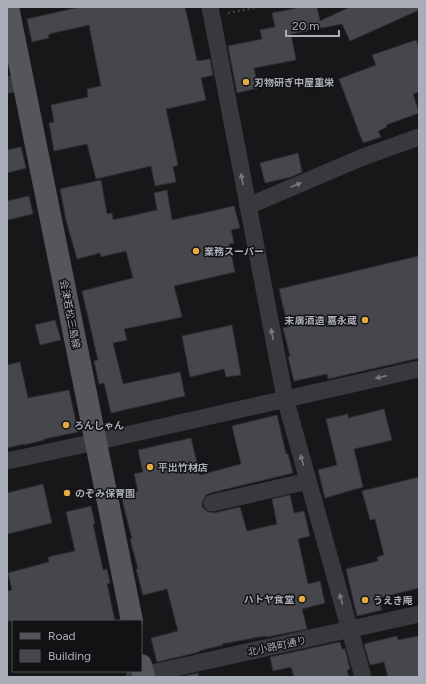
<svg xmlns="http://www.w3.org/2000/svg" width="426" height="684" viewBox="0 0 426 684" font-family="Figtree,'Noto Sans JP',sans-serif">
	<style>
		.building { fill: #46474c; stroke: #313135 }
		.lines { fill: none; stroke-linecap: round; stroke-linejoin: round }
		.path { stroke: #3e4044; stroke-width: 2.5; stroke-dasharray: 2 3; stroke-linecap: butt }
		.minor { stroke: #38393d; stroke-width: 17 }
		.major { stroke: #54565c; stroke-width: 22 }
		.oneway { fill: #777981 }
		.poi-dot { fill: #e4ad44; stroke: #121214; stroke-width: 1.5 }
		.labels { text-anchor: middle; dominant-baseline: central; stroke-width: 3; stroke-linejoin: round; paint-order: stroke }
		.poi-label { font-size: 10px; font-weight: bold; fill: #aaaeb8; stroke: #121214; text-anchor: start }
		.street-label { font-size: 10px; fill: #aaaeb8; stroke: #121214 }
	</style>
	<rect width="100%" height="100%" fill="#171719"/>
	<g class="building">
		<polygon points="80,7 185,7 197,61 210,59 213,75 201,78 206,100 166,109 178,165 173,167 176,182 155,186 151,166 96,179 87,144 54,151 49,123 54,122 51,105 88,97 87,89 101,86 89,25 53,33 48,35 49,38 32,42 27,19"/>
		<polygon points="302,7 317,7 320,21 350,7 419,7 419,10 350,41 342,24 291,34 296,60 254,68 258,88 237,93 228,46 262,39 260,30 275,27 272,13"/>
		<polygon points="416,40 419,47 419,92 413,94 419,113 386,125 387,127 378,131 381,137 363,143 339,79 376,65 372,55"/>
		<polygon points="21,147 26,168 7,173 7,150"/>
		<polygon points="298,153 302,172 291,177 265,183 260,163"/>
		<polygon points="101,180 107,214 112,213 113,220 157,210 154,193 167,190 172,220 234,206 240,228 231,230 234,243 229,244 235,272 174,286 182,317 124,329 127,340 113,343 123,384 180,372 185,396 111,413 104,383 99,384 94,361 98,360 82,291 133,278 126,251 101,257 100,253 77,259 66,220 60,189"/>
		<polygon points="29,196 33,214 7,220 7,201"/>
		<polygon points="419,256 419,358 328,379 327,374 294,381 288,357 290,356 283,328 288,327 279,289"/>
		<polygon points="55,320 61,340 40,345 35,325"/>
		<polygon points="232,325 241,375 226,377 224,369 190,377 182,336"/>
		<polygon points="20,362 28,398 69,390 78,432 44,439 44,440 24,445 24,444 7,448 7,365"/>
		<polygon points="384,409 392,440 354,449 363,487 325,498 318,470 337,465 326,419 348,414 348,418"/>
		<polygon points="277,415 286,454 288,454 293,473 210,493 206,495 203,500 202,506 204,509 209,512 214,513 240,507 247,531 277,524 272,499 290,495 294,513 304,511 310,536 298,539 308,584 320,581 325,603 302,609 307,629 267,637 267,636 259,637 222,644 223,645 199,651 199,652 157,662 151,638 178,631 167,589 143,595 136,569 138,569 130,539 132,539 121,495 138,491 134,474 143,472 138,450 191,438 200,475 241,464 232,426"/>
		<polygon points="419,477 419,588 379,598 382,610 357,616 346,569 378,561 377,557 384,555 375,519 370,520 362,491"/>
		<polygon points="43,484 52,523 7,534 7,493"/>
		<polygon points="91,506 95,524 93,524 103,570 107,569 110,583 107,584 115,621 7,621 7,591 12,590 8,573 49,562 48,557 75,551 66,512"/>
		<polygon points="397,636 398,640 419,636 419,677 388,677 384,662 370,665 364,644"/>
		<polygon points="340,642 342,649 345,649 350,669 347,670 349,677 294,677 291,667 273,671 270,657"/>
		<polygon points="198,673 199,677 180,677"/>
	</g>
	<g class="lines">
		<polyline class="path" points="228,13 259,7"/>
		<g class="minor">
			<polyline points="210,7 285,398 363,677"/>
			<polyline points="7,85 23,82"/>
			<polyline points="248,206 363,157 419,137"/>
			<polyline points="7,461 95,442 419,369"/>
			<polyline points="212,503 308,481"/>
			<polyline points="134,677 419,614"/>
		</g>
		<g class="major">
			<polyline points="8,7 132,621"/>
			<polyline points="141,665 144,677"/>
		</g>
	</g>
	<defs><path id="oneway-solid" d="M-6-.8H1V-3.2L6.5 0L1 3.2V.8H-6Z"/></defs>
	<g class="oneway">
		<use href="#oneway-solid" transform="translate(242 179) rotate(-101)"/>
		<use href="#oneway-solid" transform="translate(296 185) rotate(-23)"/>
		<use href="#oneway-solid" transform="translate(272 334) rotate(-101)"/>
		<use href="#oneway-solid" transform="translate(381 377) rotate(167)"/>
		<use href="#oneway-solid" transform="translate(302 460) rotate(-106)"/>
		<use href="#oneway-solid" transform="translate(341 599) rotate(-106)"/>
	</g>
	<g class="poi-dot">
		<circle cx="246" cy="82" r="4"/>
		<circle cx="196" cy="251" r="4"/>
		<circle cx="365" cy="320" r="4"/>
		<circle cx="66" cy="425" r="4"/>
		<circle cx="150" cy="467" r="4"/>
		<circle cx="67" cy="493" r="4"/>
		<circle cx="302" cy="599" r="4"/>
		<circle cx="365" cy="600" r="4"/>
	</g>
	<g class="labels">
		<g class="poi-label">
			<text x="254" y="82">刃物研ぎ中屋重栄</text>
			<text x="204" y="251">業務スーパー</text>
			<text x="357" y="320" text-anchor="end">末廣酒造 嘉永蔵</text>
			<text x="74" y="425">ろんしゃん</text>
			<text x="158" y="467">平出竹材店</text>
			<text x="75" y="493">のぞみ保育園</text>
			<text x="294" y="599" text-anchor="end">ハトヤ食堂</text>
			<text x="373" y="600">うえき庵</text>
		</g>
		<g class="street-label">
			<text transform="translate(70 314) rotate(79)">会津若松三島線</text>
			<text transform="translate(277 646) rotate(-12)">北小路町通り</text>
		</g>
	</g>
	<rect width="426" height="684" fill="none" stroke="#aaaeb8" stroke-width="16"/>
	<rect x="12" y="620" width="130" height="52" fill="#121214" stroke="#4f5056"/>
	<rect x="20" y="633" width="20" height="6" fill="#54565c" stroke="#4f5056"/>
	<text x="48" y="640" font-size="12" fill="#aaaeb8">Road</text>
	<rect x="20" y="650" width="20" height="12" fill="#46474c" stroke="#4f5056"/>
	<text x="48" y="660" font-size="12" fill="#aaaeb8">Building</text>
	<path d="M286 30v6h53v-6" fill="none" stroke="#aaaeb8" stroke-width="2"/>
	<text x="292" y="30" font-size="12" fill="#aaaeb8" stroke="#121214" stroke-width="3" paint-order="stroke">20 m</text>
</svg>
